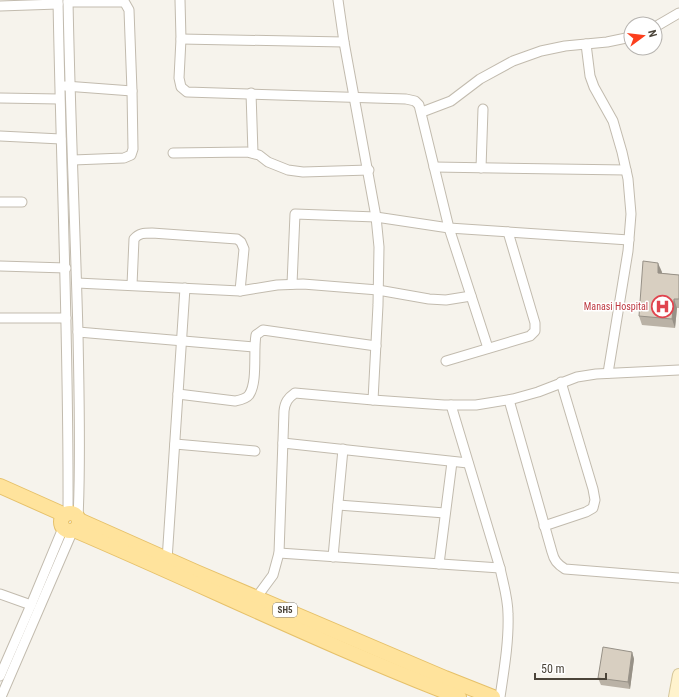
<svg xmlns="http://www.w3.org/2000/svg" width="679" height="697" viewBox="0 0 679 697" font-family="'Roboto Condensed',sans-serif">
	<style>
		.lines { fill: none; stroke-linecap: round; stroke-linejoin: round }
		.minor-casing { stroke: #c2bbae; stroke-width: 11 }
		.secondary-casing { stroke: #d6c79b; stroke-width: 14 }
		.primary-casing { stroke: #e6c16a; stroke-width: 16 }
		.minor { stroke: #fff; stroke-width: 9 }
		.secondary { stroke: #fff3cd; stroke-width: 12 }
		.primary { stroke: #ffe39c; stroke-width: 14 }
		.wall { fill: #bab2a6 }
		.shaded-wall { fill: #979187 }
		.building { fill: #d8cfc1; stroke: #979187 }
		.labels { text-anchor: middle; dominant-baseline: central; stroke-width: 3; stroke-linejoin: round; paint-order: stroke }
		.shield { fill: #fff; stroke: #817c74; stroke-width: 1 }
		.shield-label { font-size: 9px; font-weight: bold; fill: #4b4439 }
		.health-label { font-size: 10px; fill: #be3a42; stroke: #fff; text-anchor: end }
	</style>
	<rect width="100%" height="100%" fill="#f6f3ec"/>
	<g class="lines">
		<defs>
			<g id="minor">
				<path d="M58 0C61 171 69 342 68 514"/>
				<path d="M68 0C70 111 75 222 78 333 79 395 81 457 78 518"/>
				<polyline points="180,0 181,39 179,78 181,87 187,92 406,99 415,101 419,105 449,228 488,348"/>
				<polyline points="338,0 344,42 376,217 379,247 378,305 373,400"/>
				<polyline points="68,2 122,2 125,3 129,10 132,91 133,149 131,155 124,158 73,160"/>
				<polyline points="0,6 58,4"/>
				<polyline points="655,27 679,13"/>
				<polyline points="181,39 344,42"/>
				<polyline points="586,44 590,76 594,87 613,121 622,152 628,179 631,214 628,251 608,373"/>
				<polyline points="65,86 132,91"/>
				<polyline points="251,93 253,153"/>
				<polyline points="0,98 59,99"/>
				<polyline points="422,112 451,101 480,79 513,61 541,51 565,46 607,42 631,37"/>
				<polyline points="0,136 61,139"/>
				<polyline points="173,153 247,152 259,155 268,162 288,170 303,172 369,170"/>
				<polyline points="434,167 626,170"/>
				<polyline points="481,168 483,109"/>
				<polyline points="0,202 22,202"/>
				<polyline points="0,266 66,268"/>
				<polyline points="77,283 240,291 277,285 303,284 378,290 429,299 446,300 471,296"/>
				<polyline points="292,284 295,214 376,217 449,228 629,240"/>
				<path d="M132 285 134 239C139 233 144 233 152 233L237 239 241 242 244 249 240 291"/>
				<polyline points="0,318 66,318"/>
				<polyline points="78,332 254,347"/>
				<polyline points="446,361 530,336 535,331 535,323 508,232"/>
				<path d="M178 394 235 401C240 400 246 399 249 395 258 382 253 351 256 335L263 330 376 346"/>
				<path d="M509 400 552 552C554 560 557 564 565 569L679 578"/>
				<path d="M451 405 500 568C503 583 508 598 508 614 509 641 504 670 500 697"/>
				<polyline points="283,443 468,463"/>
				<polyline points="175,444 255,451"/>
				<polyline points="338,505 445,513"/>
				<polyline points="544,526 586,512 593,508 595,500 593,489 561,382"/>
				<polyline points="279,553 500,568"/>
				<polyline points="333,557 343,449"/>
				<polyline points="167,560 185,288"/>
				<polyline points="439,564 452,462"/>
				<polyline points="0,594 31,605"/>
				<path d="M256 598 273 575 279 553 284 411C285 402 288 398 295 393L373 400 444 405H476L513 399 538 392 577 377 596 374 679 370"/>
				<polyline points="0,676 31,605 63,528"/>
				<polyline points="1,697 73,530"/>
			</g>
			<polyline id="secondary" points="675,697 679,675"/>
			<g id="primary">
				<polyline points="0,486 65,515"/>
				<circle cx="70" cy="522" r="9"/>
				<polyline points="79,520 196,572 445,678 493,697"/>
				<path d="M74 530C203 585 329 647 459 697"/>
			</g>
		</defs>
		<use href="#minor" class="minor-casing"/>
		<use href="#secondary" class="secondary-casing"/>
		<use href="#primary" class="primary-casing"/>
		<use href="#minor" class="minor"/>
		<use href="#secondary" class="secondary"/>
		<use href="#primary" class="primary"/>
	</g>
	<g class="wall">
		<polygon points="662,272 662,273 679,275 679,308 677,308 675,328 642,325 639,316"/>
		<polygon points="632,652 634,659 630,689 601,685 598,678"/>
	</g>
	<g class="shaded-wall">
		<polygon points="658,263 662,272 661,282 658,273"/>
		<polygon points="674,299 677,308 675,328 672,319"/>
		<polygon points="632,652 634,659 630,689 628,682"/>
	</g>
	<g class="building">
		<polygon points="643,261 658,263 658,273 679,275 679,299 674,299 672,319 639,316"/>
		<polygon points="603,647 632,652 628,682 598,678"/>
	</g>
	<defs>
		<symbol id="hospital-ring" viewBox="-11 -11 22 22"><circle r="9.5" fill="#fff" stroke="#e0444e" stroke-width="1.5"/><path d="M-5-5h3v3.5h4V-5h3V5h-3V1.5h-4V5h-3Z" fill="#e0444e"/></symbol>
	</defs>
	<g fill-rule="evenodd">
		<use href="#hospital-ring" x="650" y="294" width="25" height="25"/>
	</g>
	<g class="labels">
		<rect class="shield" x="273" y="603" width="24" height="14" rx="3"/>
		<g class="shield-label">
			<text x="285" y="610">SH5</text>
		</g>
		<g class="health-label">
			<text x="648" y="306">Manasi Hospital</text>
		</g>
	</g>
	<g transform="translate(643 36) rotate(75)"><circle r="19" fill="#ffffff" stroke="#b7b4b0"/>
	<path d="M0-3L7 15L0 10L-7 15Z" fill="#fc3f1d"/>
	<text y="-6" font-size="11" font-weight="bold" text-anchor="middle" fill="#4b4439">N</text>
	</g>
	<path d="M535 673v6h71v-6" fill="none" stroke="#4b4439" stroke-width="2"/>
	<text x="541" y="673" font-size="12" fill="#4b4439" stroke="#ffffff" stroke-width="3" paint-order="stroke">50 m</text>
</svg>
